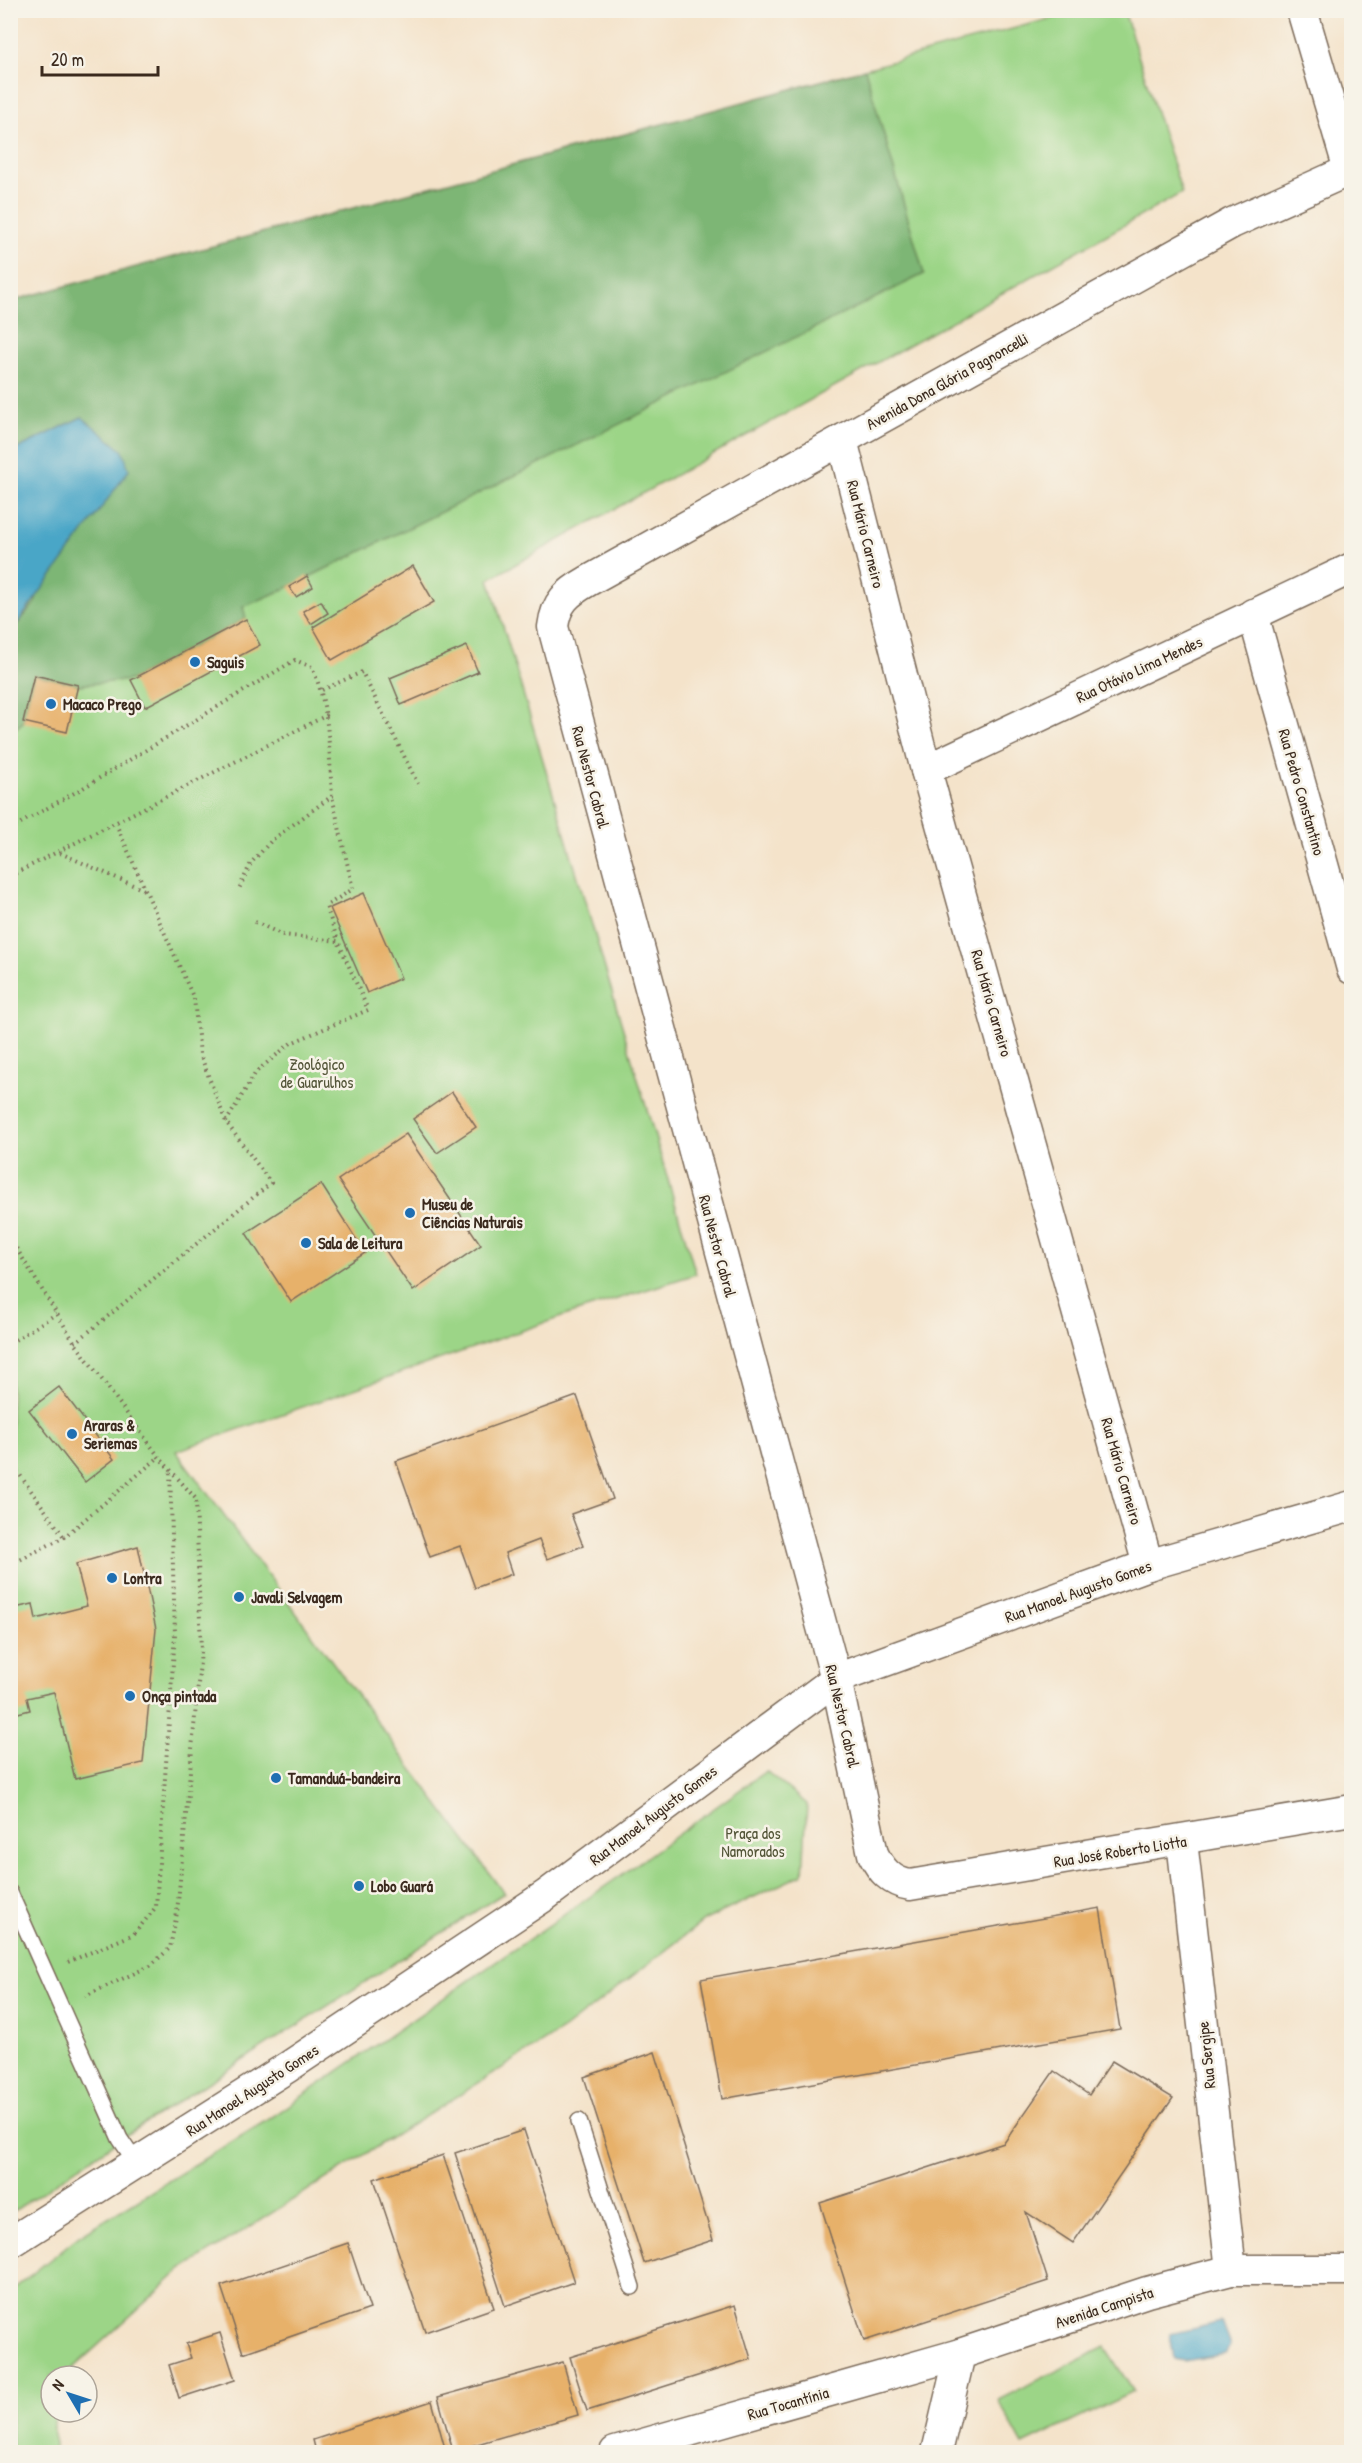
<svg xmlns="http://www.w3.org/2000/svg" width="1362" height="2463" viewBox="0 0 1362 2463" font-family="'Patrick Hand',sans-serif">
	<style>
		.green { fill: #9cd587; stroke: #6c8052; stroke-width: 1.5 }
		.forest { fill: #7db674; stroke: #5c7049; stroke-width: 1.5 }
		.water { fill: #48a6c7; stroke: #426872; stroke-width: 1.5 }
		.building { fill: #e7b16a }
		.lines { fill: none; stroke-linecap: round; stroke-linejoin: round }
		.service-casing { stroke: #7c6b5a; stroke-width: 18 }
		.minor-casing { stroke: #7c6b5a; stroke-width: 33 }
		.path { stroke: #7c6b5a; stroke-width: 4; stroke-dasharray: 1.5 4.5; stroke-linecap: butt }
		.service { stroke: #fff; stroke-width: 15 }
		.minor { stroke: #fff; stroke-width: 30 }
		.poi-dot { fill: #1f6fb2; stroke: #f7f3e8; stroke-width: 2 }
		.labels { text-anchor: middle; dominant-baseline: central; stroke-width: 5; stroke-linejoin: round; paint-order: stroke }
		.street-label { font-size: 16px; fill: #3b2a1e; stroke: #f7f3e8 }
		.poi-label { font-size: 16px; font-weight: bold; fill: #3b2a1e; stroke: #f7f3e8; text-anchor: start }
		.park-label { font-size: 16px; fill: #535538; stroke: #f7f3e8 }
	</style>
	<rect width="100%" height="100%" fill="#f7f3e8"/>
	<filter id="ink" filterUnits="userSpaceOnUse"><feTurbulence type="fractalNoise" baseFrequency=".0167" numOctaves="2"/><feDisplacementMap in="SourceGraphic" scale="12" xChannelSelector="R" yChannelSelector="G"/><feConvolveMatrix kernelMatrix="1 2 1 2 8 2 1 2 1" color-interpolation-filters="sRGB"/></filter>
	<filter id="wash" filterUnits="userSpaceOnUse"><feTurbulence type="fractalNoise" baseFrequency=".008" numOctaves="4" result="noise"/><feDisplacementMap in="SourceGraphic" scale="24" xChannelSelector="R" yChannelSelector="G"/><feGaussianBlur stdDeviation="1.35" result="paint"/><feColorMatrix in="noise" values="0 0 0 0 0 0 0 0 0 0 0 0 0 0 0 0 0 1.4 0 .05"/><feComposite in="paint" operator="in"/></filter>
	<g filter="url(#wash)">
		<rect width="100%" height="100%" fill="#f4e3ca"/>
		<g class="green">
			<polygon points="1078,11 1124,11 1182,193 489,579 696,1274 570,1314 176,1451 504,1893 120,2139 11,2213 11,301"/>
			<polygon points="766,1771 807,1804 803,1874 705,1920 564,2029 181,2270 73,2368 70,2376 51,2376 51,2412 57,2412 54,2422 54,2452 11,2452 11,2291 79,2236 272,2117 620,1876"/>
			<polygon points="1105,2347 1134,2392 1023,2445 998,2400"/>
		</g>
		<polygon class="forest" points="865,69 924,274 289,587 243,607 246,619 131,680 78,685 34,675 23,722 11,732 11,632 35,603 82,417 11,452 11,301"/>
		<g class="water">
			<polygon points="82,417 123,451 129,470 11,632 11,452"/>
			<polygon points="1222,2322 1231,2346 1225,2354 1184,2361 1174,2359 1170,2334"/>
		</g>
		<g id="blocks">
			<g class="building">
				<polygon points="413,566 434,602 332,660 313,627"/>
				<polygon points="307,576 313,587 296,597 289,587"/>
				<polygon points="321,601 328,613 311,624 303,611"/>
				<polygon points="246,619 260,645 145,707 131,680"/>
				<polygon points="467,646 478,672 401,705 390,678"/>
				<polygon points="34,675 78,685 67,732 23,722"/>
				<polygon points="364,893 401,978 367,993 330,908"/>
				<polygon points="452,1092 476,1127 437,1153 413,1119"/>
				<polygon points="406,1134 481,1245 413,1291 338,1180"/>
				<polygon points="321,1184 365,1253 291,1302 246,1233"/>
				<polygon points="59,1387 114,1459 85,1482 29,1410"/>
				<polygon points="577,1396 613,1499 571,1514 583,1546 547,1559 539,1540 505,1553 512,1574 475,1588 460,1546 430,1557 396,1461"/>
				<polygon points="138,1546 156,1629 143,1763 75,1779 54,1692 27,1698 30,1710 10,1715 10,1609 33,1604 36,1619 87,1606 76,1564"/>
				<polygon points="1100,1908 1120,2029 722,2099 701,1979"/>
				<polygon points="655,2052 713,2240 644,2263 584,2077"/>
				<polygon points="1112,2061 1173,2098 1073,2243 1026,2212 1048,2281 864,2341 820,2203 1004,2143 1054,2071 1089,2095"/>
				<polygon points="524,2130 574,2282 505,2306 455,2153"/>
				<polygon points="443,2155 494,2308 425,2332 374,2179"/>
				<polygon points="348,2243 370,2309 243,2353 221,2286"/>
				<polygon points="735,2305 751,2359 587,2411 570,2357"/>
				<polygon points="220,2333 235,2380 179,2398 169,2365 191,2358 186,2344"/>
				<polygon points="563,2362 578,2415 453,2451 438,2397"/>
				<polygon points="432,2401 446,2452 316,2452 313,2440"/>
			</g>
		</g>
	</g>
	<g filter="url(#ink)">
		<use href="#blocks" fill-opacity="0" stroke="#7c6b5a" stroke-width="1.5"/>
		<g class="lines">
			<defs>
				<g id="service">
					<polyline points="10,1893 120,2139 137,2164"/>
					<polyline points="579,2121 632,2287"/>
				</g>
				<g id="minor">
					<polyline points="1302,10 1349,170"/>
					<path d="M1352 169 1232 223 588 581C567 593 556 602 553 627L836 1679 873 1854C881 1870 891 1882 910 1885L1352 1810"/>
					<polyline points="842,440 926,770 1148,1565"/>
					<polyline points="1253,614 1352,969"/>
					<polyline points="926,770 1352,568"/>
					<polyline points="1182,1841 1231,2270"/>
					<polyline points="10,2243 288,2067 546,1895 836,1679 1148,1565 1352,1506"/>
					<polyline points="615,2452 960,2354"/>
					<polyline points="937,2452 960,2354 1147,2292 1231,2270 1352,2270"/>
				</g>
			</defs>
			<use href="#service" class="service-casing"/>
			<use href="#minor" class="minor-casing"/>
			<g class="path">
				<polyline points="322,690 362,672 418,784"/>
				<path d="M10 829 83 788 295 660 312 667C330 708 329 751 332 796L272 840 251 863 238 891"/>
				<polyline points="60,853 144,890"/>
				<polyline points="10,876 327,715"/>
				<polyline points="255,922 283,935 338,941 326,906 353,889 332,796"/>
				<polyline points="226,1122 256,1072 291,1043 368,1010 338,941"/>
				<polyline points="10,1238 75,1343 159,1457 196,1499 201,1651 177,1913 170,1948 150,1966 85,1996"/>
				<polyline points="10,1343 56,1314"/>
				<polyline points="75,1343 271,1183 226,1122 200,1054 194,999 116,824"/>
				<polyline points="10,1461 64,1537"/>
				<polyline points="10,1565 64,1537 159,1457"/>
				<polyline points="68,1962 134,1934 156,1907 175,1634 170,1470"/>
			</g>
			<use href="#service" class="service"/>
			<use href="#minor" class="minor"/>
		</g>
	</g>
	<g class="poi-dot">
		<circle cx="195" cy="662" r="6"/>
		<circle cx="51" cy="704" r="6"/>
		<circle cx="410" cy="1213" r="6"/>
		<circle cx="306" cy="1243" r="6"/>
		<circle cx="72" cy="1434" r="6"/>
		<circle cx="112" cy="1578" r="6"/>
		<circle cx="239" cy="1597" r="6"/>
		<circle cx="130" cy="1696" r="6"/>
		<circle cx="276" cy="1778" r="6"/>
		<circle cx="359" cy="1886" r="6"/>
	</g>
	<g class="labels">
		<g class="street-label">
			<text transform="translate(947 381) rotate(-29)">Avenida Dona Glória Pagnoncelli</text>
			<text transform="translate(866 534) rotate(76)">Rua Mário Carneiro</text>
			<text transform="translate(1139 669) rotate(-25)">Rua Otávio Lima Mendes</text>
			<text transform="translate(591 777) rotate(75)">Rua Nestor Cabral</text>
			<text transform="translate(1302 792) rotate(74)">Rua Pedro Constantino</text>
			<text transform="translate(992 1003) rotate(74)">Rua Mário Carneiro</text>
			<text transform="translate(718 1246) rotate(75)">Rua Nestor Cabral</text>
			<text transform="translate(1122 1471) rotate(74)">Rua Mário Carneiro</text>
			<text transform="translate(1078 1591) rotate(-20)">Rua Manoel Augusto Gomes</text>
			<text transform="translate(843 1716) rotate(77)">Rua Nestor Cabral</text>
			<text transform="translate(653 1815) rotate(-37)">Rua Manoel Augusto Gomes</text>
			<text transform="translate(1120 1851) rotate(-9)">Rua José Roberto Liotta</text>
			<text transform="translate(1206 2055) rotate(-96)">Rua Sergipe</text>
			<text transform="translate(252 2090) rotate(-33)">Rua Manoel Augusto Gomes</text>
			<text transform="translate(1104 2307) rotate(-18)">Avenida Campista</text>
			<text transform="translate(788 2403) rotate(-16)">Rua Tocantínia</text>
		</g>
		<g class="poi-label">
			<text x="207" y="662">Saguis</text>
			<text x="63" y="704">Macaco Prego</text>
			<text x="422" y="1204">Museu de<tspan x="422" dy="18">Ciências Naturais</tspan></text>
			<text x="318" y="1243">Sala de Leitura</text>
			<text x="84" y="1425">Araras &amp;<tspan x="84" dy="18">Seriemas</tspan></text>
			<text x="124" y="1578">Lontra</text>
			<text x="251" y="1597">Javali Selvagem</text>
			<text x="142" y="1696">Onça pintada</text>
			<text x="288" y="1778">Tamanduá-bandeira</text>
			<text x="371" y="1886">Lobo Guará</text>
		</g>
		<g class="park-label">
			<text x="317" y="1064">Zoológico<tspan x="317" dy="18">de Guarulhos</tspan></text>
			<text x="753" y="1833">Praça dos<tspan x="753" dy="18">Namorados</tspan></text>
		</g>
	</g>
	<rect width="1362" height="2463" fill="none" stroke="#f7f3e8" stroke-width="36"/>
	<g transform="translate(69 2394) rotate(309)"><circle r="28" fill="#f7f3e8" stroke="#aca397" stroke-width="1.5"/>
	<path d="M0-4.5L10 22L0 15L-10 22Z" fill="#1f6fb2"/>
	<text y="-9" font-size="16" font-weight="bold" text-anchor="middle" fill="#3b2a1e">N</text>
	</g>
	<path d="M42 66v9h116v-9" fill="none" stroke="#3b2a1e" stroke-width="3"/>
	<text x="51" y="66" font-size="18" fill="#3b2a1e" stroke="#f7f3e8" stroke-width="4.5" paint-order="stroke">20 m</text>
</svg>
